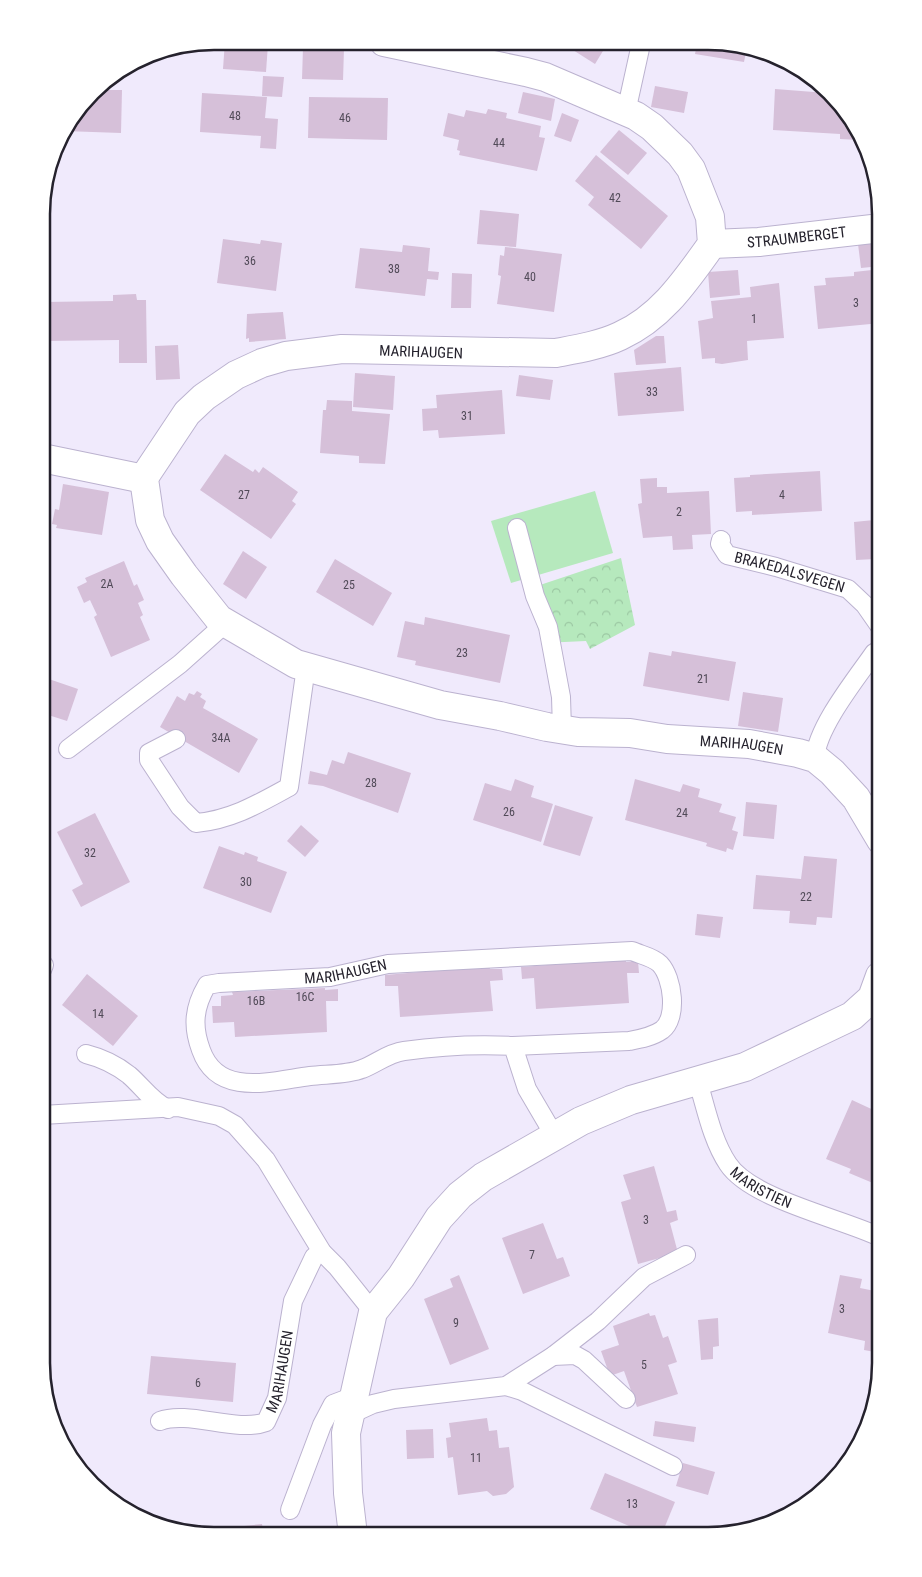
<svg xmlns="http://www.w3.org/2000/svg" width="922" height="1577" viewBox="0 0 922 1577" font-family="'Roboto Condensed',sans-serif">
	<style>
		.forest { fill: url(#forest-crowns) }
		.pitch { fill: #b6e9bd }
		.building { fill: #d6c0d9 }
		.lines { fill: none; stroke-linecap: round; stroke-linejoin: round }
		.service-casing { stroke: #bbb2cf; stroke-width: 20 }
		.minor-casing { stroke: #bbb2cf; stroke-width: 30 }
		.service { stroke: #fff; stroke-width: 18 }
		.minor { stroke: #fff; stroke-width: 28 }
		.labels { text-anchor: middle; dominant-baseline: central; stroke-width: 5; stroke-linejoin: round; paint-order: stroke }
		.number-label { font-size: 12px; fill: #514a58 }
		.street-label { font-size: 15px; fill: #25222d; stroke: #fff }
		.rim { fill: none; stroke: #25222d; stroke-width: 2.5 }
	</style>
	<defs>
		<pattern id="forest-crowns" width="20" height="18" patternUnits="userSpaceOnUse" patternTransform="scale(1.25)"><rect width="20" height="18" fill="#b6e9bd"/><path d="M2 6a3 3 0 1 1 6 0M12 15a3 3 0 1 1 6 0" fill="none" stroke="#9cc8a3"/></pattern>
	</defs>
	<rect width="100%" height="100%" fill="#f0eafc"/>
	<polygon class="forest" points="621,558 635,625 590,649 586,641 543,643 525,590"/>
	<polygon class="pitch" points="595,491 613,553 511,583 491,521"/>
	<g class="building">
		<polygon points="225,41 268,44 266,72 223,69"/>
		<polygon points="562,43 606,44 606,46 595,64"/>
		<polygon points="697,44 741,45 747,47 744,62 695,54"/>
		<polygon points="303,47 344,48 343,80 302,79"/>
		<polygon points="263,76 284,77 282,97 262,96"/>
		<polygon points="655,86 688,92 684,113 651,107"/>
		<polygon points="775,89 827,93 859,140 840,139 840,134 773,130"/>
		<polygon points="96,90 122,90 121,133 64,131"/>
		<polygon points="523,92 555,99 551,121 518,113"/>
		<polygon points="202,93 267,97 265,118 278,119 276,149 260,148 261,136 200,132"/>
		<polygon points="309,97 388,98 387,140 308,138"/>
		<polygon points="488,109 507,113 506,118 541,126 539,137 545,138 537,171 459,155 460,151 457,150 459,140 443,136 448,113 464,117 466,110 486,114"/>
		<polygon points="562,113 579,120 571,142 554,136"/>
		<polygon points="619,130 647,153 628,175 600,152"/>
		<polygon points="596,155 668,216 641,249 588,205 594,197 575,181"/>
		<polygon points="480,210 519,214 516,247 477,244"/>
		<polygon points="223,239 260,244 261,240 282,243 276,291 217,283"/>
		<polygon points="881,242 881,266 861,268 858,244"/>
		<polygon points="403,245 430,248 428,271 439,272 438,280 427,279 425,296 355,288 360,248 402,252"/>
		<polygon points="505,247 562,254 554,312 497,304 501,276 498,275 500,255 504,256"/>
		<polygon points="881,269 881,323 818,329 814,286 826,285 825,278 854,276 854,272"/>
		<polygon points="738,270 740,295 710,298 708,272"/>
		<polygon points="452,273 472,274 471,308 451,308"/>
		<polygon points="779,283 784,338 747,341 748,360 722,364 715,363 715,358 702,359 698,321 713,318 711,301 751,297 750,287"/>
		<polygon points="136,294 137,300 146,300 147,363 119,363 119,340 45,341 44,302 113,301 113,295"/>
		<polygon points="283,312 286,339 249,342 249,338 246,339 247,314"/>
		<polygon points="656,336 664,336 666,363 636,365 634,350"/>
		<polygon points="178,345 180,379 156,380 155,346"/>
		<polygon points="681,367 684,411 618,416 614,373"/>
		<polygon points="355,373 395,376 393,410 353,407"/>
		<polygon points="519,375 553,380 550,400 516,396"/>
		<polygon points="502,390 505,434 439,438 438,430 423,431 422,409 437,408 436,395"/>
		<polygon points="327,400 352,401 352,411 390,414 385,464 359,463 359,456 320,453 323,410 326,410"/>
		<polygon points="225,454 253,472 255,469 259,473 263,467 298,492 292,501 296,504 271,539 200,490"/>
		<polygon points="820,471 822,511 752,515 752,511 736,512 734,478 750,477 750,475"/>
		<polygon points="657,478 657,487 667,487 667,493 709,491 711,534 692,535 693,549 673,550 672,536 643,538 638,504 642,503 640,479"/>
		<polygon points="63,484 109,492 102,535 56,528 57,525 52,524 55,509 59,510"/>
		<polygon points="874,517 881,517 881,574 876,575 875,559 856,560 854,522 874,520"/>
		<polygon points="243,551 267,567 246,599 223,584"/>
		<polygon points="335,559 392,593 373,626 316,592"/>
		<polygon points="124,561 134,586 137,584 144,600 138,603 143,615 140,617 150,640 111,657 94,617 97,615 90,600 84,603 77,587 87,582 85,578"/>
		<polygon points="425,617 510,635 500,683 415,665 416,661 397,657 405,621 424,625"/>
		<polygon points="672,651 736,662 729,701 643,686 649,652 671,656"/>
		<polygon points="43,677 78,689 67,721 42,713"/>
		<polygon points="197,691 202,694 200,697 206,701 203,708 258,739 239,773 160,727 177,696 185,701 189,693 194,695"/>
		<polygon points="743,692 783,698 778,732 738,726"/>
		<polygon points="42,724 47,726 42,741"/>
		<polygon points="348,752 411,773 398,813 323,786 308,784 310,771 327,775 332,760 344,764"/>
		<polygon points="515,779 534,786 531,797 553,804 541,842 473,820 485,783 511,791"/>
		<polygon points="635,779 680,792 683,784 700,789 698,797 722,804 719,812 736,817 732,830 738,832 733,850 727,848 726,852 706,846 707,843 625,820"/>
		<polygon points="746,802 777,805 774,839 743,836"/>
		<polygon points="555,805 593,817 580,856 543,845"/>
		<polygon points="95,813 130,882 81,907 72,890 83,884 57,832"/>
		<polygon points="301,825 319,841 305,857 287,841"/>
		<polygon points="219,846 244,855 245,852 258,857 257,861 287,872 271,913 203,888"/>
		<polygon points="804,856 837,859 832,918 817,917 816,925 789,923 790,911 753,909 756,875 801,879"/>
		<polygon points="697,914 723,917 720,938 695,935"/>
		<polygon points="626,959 626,962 638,961 639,973 627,973 629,1003 536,1009 534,978 522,979 521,967"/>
		<polygon points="489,966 490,969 502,969 503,980 490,981 493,1011 400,1017 398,986 385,986 385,975"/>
		<polygon points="87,974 138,1016 113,1046 62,1005"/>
		<polygon points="325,988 325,990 338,989 338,1001 326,1001 327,1032 235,1037 234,1022 213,1023 212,1006 221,1006 221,996 233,995 232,992"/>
		<polygon points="852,1100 880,1113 880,1186 849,1173 851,1169 826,1159"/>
		<polygon points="654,1166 667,1212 676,1210 678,1220 670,1223 678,1253 638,1264 621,1202 631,1199 623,1175"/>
		<polygon points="543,1223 557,1259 563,1257 570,1276 523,1294 502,1238"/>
		<polygon points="459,1275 489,1349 450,1365 424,1299 453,1287 450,1279"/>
		<polygon points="840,1275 862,1279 860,1288 880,1292 880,1353 864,1350 865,1341 828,1333"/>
		<polygon points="649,1313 650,1316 655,1315 663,1338 668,1336 677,1362 668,1365 678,1394 637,1407 624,1371 610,1376 601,1351 619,1345 613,1326"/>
		<polygon points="718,1318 719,1346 713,1347 713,1359 701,1360 698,1320"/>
		<polygon points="151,1356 236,1363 233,1402 147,1394"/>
		<polygon points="487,1418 489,1431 497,1430 499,1448 509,1447 514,1487 506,1494 493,1496 487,1491 458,1495 453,1457 448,1458 446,1438 451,1437 449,1423"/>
		<polygon points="655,1421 696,1427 694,1442 653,1436"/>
		<polygon points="433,1429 434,1458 407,1459 406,1430"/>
		<polygon points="683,1463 715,1472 708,1495 676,1486"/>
		<polygon points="605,1473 675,1502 661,1536 652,1536 590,1509"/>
		<polygon points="262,1524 264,1534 226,1534 225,1528"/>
	</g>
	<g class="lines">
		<defs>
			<g id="service">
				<polyline points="626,112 641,44"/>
				<polyline points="517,528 535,596 548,627 561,697 562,729"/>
				<path id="s1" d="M721 540 720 544 727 555 776 567 848 589 865 605 881 628"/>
				<path d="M176 739 149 753V760L180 807 196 823C231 820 258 804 289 787L306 667"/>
				<polyline points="68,749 180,664 227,622"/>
				<path d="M815 758C817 727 856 679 874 653L881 649"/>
				<polyline points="42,970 44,965"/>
				<path id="s2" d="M513 1046C477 1044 440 1046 404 1051 388 1053 376 1064 362 1069 347 1075 326 1074 310 1076 271 1081 218 1098 201 1050 192 1026 194 1007 207 985L219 983 330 977 388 964 632 951C641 955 653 957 660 964 673 978 678 1018 662 1030 652 1037 640 1039 629 1041L513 1046 527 1089 554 1135"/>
				<path d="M86 1054C102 1058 115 1064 129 1075 142 1086 152 1102 168 1109"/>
				<path id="s3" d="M698 1082C706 1108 712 1140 728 1164 751 1199 840 1218 880 1237"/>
				<polyline points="42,1115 178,1107 219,1116 235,1125 266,1160 322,1252 337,1267 373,1312"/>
				<polyline points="553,1356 575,1355 584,1360 626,1399"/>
				<polyline points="506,1386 522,1391 673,1466"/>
				<polyline points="349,1415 373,1404 394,1399 506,1386 553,1356 598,1321 644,1277 686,1255"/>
				<path id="s4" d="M160 1421C188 1410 236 1433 266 1422L277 1398 293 1301 314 1257 322 1252"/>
				<polyline points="290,1510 322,1425 333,1404 354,1396"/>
			</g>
			<g id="minor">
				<path id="s5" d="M384 42 526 72 545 77 636 116 652 127 680 154 691 169 710 217 712 244C686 280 662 317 620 336 601 345 577 349 556 353L342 349 286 356 262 363 236 375 204 397 187 413 147 473 144 479 150 520 160 541 184 575 219 619 296 664 440 705 500 716 547 727 578 732 630 733 667 739 749 744 798 753 815 758 832 772 856 798 881 840"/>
				<path id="s6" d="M712 244 759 242 881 228"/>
				<polyline points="42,458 144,479"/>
				<polyline points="353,1535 348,1493 346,1433 373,1312 401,1277 439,1218 460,1195 483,1177 581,1121 631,1100 745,1067 852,1016 872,998 880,976"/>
			</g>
		</defs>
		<use href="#service" class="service-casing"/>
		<use href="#minor" class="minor-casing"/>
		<use href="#service" class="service"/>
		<use href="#minor" class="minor"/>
	</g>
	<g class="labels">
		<g class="number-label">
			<text x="235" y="116">48</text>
			<text x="345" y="118">46</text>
			<text x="499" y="143">44</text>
			<text x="615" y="198">42</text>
			<text x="250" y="261">36</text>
			<text x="394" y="269">38</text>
			<text x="530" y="277">40</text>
			<text x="856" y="303">3</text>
			<text x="754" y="319">1</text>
			<text x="652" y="392">33</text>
			<text x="467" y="416">31</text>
			<text x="244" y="495">27</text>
			<text x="782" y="495">4</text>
			<text x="679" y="512">2</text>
			<text x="107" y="584">2A</text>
			<text x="349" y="585">25</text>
			<text x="462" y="653">23</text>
			<text x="703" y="679">21</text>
			<text x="221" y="738">34A</text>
			<text x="371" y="783">28</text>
			<text x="509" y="812">26</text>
			<text x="682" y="813">24</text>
			<text x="90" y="853">32</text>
			<text x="246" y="882">30</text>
			<text x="806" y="897">22</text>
			<text x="305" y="997">16C</text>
			<text x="256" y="1001">16B</text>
			<text x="98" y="1014">14</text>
			<text x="646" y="1220">3</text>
			<text x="532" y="1255">7</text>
			<text x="842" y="1309">3</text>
			<text x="456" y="1323">9</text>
			<text x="644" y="1365">5</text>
			<text x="198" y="1383">6</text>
			<text x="476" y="1458">11</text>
			<text x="632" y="1504">13</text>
		</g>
		<g class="street-label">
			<text stroke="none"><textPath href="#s6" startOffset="85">STRAUMBERGET</textPath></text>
			<text transform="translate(421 352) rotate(2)">MARIHAUGEN</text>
			<text stroke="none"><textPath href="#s1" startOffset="82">BRAKEDALSVEGEN</textPath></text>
			<text stroke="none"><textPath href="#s5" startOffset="1789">MARIHAUGEN</textPath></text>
			<text stroke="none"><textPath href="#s2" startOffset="539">MARIHAUGEN</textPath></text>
			<text stroke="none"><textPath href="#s3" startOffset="129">MARISTIEN</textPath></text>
			<text stroke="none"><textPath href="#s4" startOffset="160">MARIHAUGEN</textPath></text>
		</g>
	</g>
	<path d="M0 0H922V1577H0ZM214 50H708A164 164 0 0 1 872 214V1363A164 164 0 0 1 708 1527H214A164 164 0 0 1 50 1363V214A164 164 0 0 1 214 50Z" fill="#fff" fill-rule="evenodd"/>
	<path class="rim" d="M214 50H708A164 164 0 0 1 872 214V1363A164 164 0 0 1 708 1527H214A164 164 0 0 1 50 1363V214A164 164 0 0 1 214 50Z"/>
</svg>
